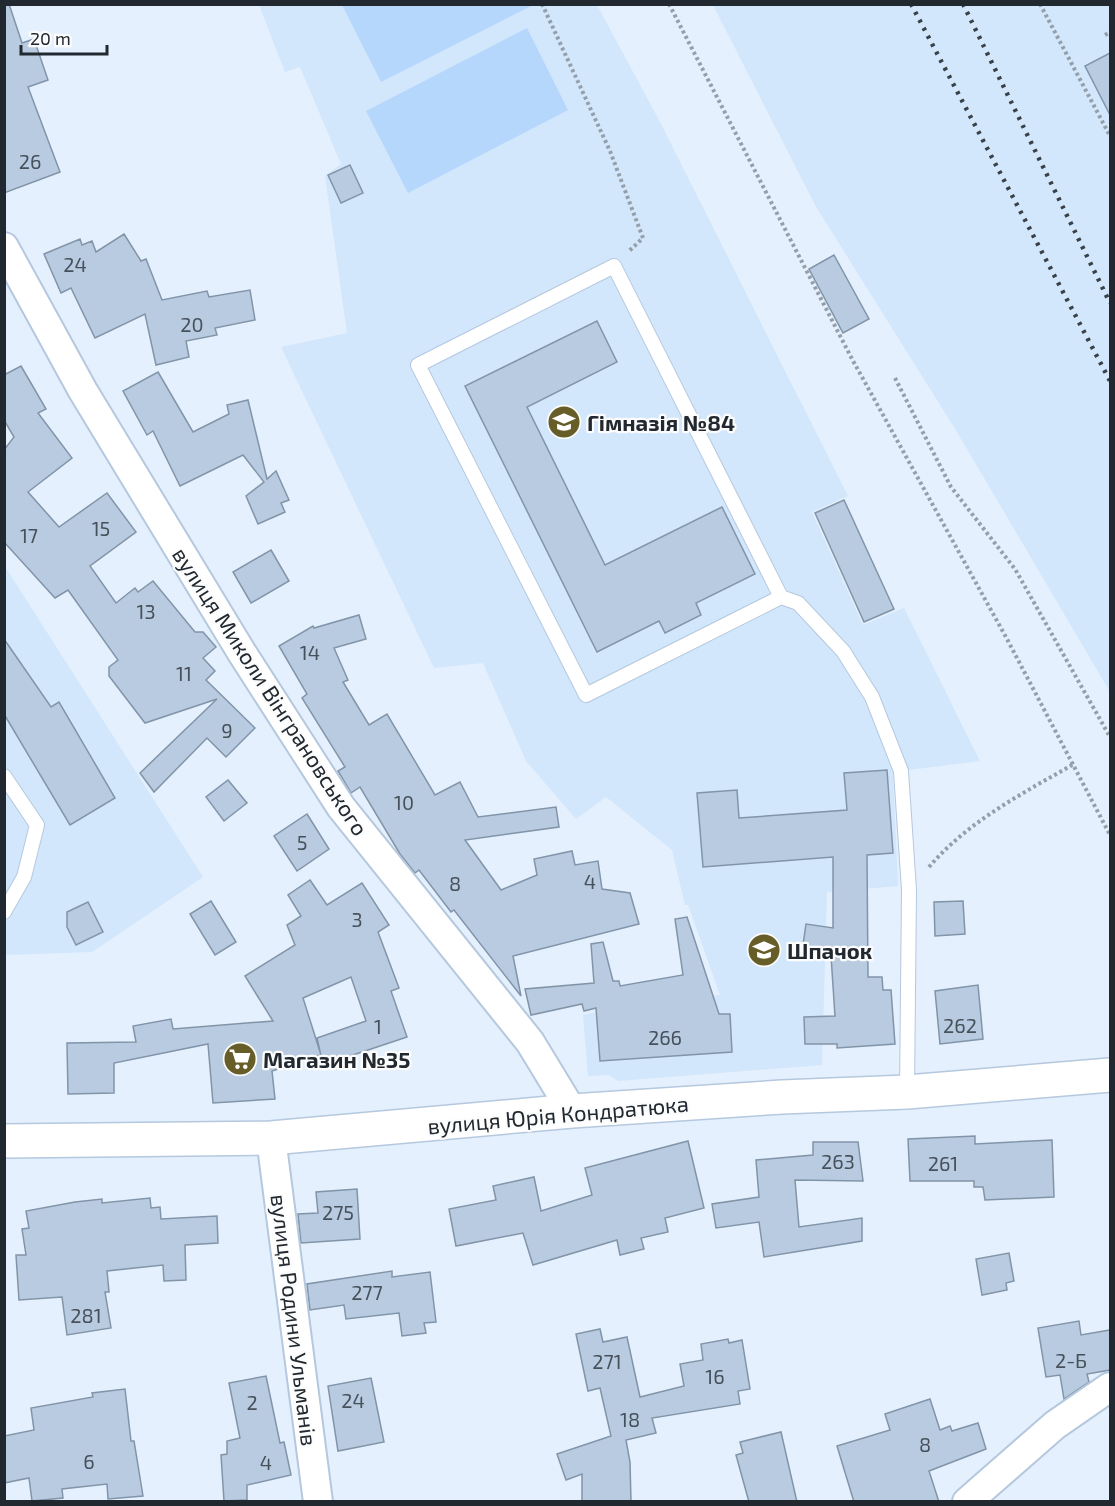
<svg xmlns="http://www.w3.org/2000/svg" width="1115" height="1506" viewBox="0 0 1115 1506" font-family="'Exo 2',sans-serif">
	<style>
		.built { fill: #d2e6fc }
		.green { fill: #b6d7fc }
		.building { fill: #b8cbe0; stroke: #8294a8; stroke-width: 1.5 }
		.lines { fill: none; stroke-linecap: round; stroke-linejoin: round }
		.service-casing { stroke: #b5c8de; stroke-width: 16 }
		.minor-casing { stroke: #b5c8de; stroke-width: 32 }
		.tertiary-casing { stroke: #b5c8de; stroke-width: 36 }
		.path { stroke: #959faa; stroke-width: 4; stroke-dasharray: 3 3; stroke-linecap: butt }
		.service { stroke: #fff; stroke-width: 14 }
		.minor { stroke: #fff; stroke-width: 28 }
		.tertiary { stroke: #fff; stroke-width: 33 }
		.rail { stroke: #384048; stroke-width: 4.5; stroke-dasharray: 3 6; stroke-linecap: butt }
		.labels { text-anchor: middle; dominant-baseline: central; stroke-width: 4.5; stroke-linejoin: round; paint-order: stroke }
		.number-label { font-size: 20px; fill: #47515c }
		.poi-label { font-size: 22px; font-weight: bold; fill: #212830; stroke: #fbfcfb; text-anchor: start }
		.street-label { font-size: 22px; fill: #212830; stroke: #fbfcfb }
	</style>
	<rect width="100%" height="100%" fill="#e4f0fd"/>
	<g class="built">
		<polygon points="259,5 597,5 660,122 848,496 812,512 863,625 904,608 980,761 893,772 898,886 827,892 822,1065 618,1081 609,1075 588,1076 583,1015 640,1003 720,995 688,905 685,905 672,850 606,797 576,819 526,761 483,663 434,668 281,347 347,333 325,176 341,164 300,67 285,72"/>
		<polygon points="713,5 1110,5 1110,692 957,432 815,205"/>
		<polygon points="4,565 203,877 92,952 5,955"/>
	</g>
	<g class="green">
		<polygon points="530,5 531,6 381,82 342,5"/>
		<polygon points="527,28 568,110 408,193 366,111"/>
	</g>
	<g class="building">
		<polygon points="4,4 9,4 22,43 34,39 48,80 28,87 60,172 4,193"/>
		<polygon points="1110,53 1110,115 1085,66"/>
		<polygon points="350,165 363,193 341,203 328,175"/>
		<polygon points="124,234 141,261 146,259 162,300 207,291 209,297 250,290 255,320 215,328 217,335 186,341 189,357 156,365 145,314 95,338 71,288 61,293 44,254 80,239 82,245 92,241 96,252"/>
		<polygon points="834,255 869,319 843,333 809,269"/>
		<polygon points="597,321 617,362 527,407 605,565 722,507 755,574 696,603 701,615 665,633 659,621 597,652 465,386"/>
		<polygon points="21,366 46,409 38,413 72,458 28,492 59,527 107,493 136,532 90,566 116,603 135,588 138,592 153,581 195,632 203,632 216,647 203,658 215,671 206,680 255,728 226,757 207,738 154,792 140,773 217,699 145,723 109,676 109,667 118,660 68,590 55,598 4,542 4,450 14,437 4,420 4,375"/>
		<polygon points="158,372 193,432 229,414 227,405 248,400 267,479 276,471 289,500 281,503 285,512 258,524 246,496 264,482 243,455 180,486 153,431 147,435 123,391"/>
		<polygon points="844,500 894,609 864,622 815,513"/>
		<polygon points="271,550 289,581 251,603 233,572"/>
		<polygon points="359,615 366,639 334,648 348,680 343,682 369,725 387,714 435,795 460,782 478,817 556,807 559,827 465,840 501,890 537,875 534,859 572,851 575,865 598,861 602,889 630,893 639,924 513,956 521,996 454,910 451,912 419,870 415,873 400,854 360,787 351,793 338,771 345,767 302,698 307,694 279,646 313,626 314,628"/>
		<polygon points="4,639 51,707 59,702 115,798 70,825 4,714"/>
		<polygon points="887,770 893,853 867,855 868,977 882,977 883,990 891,990 895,1044 837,1048 837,1044 805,1044 804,1017 835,1016 831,956 802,952 806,924 833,928 833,857 703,867 697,793 737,790 739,818 847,810 844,773"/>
		<polygon points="228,780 247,803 224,821 206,797"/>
		<polygon points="307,814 329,849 297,871 274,836"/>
		<polygon points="310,880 327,905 362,883 389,925 378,932 399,988 391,991 407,1037 323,1065 317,1038 366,1021 351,977 303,998 321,1055 272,1071 275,1099 213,1103 208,1044 114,1063 114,1093 68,1094 67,1043 136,1042 133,1026 171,1019 173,1029 273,1021 245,976 295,945 287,925 301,916 288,895"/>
		<polygon points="211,901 236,942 215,955 190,914"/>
		<polygon points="963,901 965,934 935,936 934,902"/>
		<polygon points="88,902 103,932 76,945 67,927 67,912"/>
		<polygon points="687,917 719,1014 730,1014 732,1052 600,1061 596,1008 584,1011 582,1004 531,1015 525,989 594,983 591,944 603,942 613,981 619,981 620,986 683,975 675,919"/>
		<polygon points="978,985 983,1039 940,1044 935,991"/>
		<polygon points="975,1136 975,1144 1052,1140 1054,1197 985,1200 983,1187 974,1187 974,1181 910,1181 908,1139"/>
		<polygon points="688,1141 704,1208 665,1218 668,1232 641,1238 644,1249 620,1255 617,1240 533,1265 523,1233 456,1246 449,1209 496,1200 493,1186 534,1177 541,1211 592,1195 585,1168"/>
		<polygon points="813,1142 858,1142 863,1181 795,1180 799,1227 862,1218 862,1241 764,1257 759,1222 716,1228 712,1204 759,1197 756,1160 813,1155"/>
		<polygon points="357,1189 360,1239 301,1243 298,1214 318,1213 316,1192"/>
		<polygon points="150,1198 151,1208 160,1207 161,1219 217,1216 218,1243 185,1245 186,1280 164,1281 163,1265 107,1271 109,1292 105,1292 111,1328 67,1335 62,1297 19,1300 16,1255 26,1255 22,1229 29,1228 26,1211 75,1202 102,1199 102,1203"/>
		<polygon points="1009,1253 1014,1281 1006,1283 1007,1290 982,1295 976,1259"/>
		<polygon points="392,1271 392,1277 430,1272 436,1322 424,1323 426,1333 402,1336 399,1313 346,1319 344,1305 310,1310 307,1284"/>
		<polygon points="1079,1321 1081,1335 1110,1330 1110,1370 1087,1374 1089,1382 1064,1399 1060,1375 1046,1377 1038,1328"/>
		<polygon points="600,1329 603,1342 627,1337 640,1397 684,1386 680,1364 703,1360 701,1344 728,1339 729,1343 742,1340 750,1389 738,1391 740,1404 652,1418 656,1433 626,1440 630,1462 631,1502 582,1502 582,1474 566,1480 557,1454 611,1436 600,1388 588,1391 576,1334"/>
		<polygon points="266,1376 280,1443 284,1442 291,1475 247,1485 247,1500 224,1501 221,1455 227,1454 227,1441 240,1438 229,1383"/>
		<polygon points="371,1378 384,1442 338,1451 328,1386"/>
		<polygon points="125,1389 131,1441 134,1441 143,1496 108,1499 107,1484 62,1489 63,1498 32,1501 29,1478 4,1483 4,1436 34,1430 31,1408 93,1397 92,1393"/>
		<polygon points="930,1399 940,1430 950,1426 952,1431 978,1423 986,1449 929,1471 939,1502 854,1502 837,1446 890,1430 885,1414"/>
		<polygon points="781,1432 797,1502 749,1502 736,1455 743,1453 740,1442"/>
	</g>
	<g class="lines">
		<defs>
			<g id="service">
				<polyline points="781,597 614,266 418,365 586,695 781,597 798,603 843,651 872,697 901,771 909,890 907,1092"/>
				<polyline points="4,776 37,825 24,877 4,912"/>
			</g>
			<g id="minor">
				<polyline points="4,247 83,391 242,653 341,807 530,1042 572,1111"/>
				<polyline points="271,1138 318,1502"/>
				<polyline points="967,1502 1055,1425 1110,1387"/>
			</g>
			<polyline id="tertiary" points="4,1141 271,1138 572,1111 782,1097 907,1092 1110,1075"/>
		</defs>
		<use href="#service" class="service-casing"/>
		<use href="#minor" class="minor-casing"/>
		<use href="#tertiary" class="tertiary-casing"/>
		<g class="path">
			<polyline points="542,4 610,151 643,238 628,252"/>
			<polyline points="669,4 852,359 1007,639 1110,835"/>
			<polyline points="1040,4 1110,136"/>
			<polyline points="1105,35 1110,32"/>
			<polyline points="895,378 951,487 1015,569 1110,737"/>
			<path d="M929 867C967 822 1023 793 1074 764"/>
		</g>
		<use href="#service" class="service"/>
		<use href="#minor" class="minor"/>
		<use href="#tertiary" class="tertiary"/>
		<g class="rail">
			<polyline points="911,4 1110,381"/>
			<polyline points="963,4 1110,303"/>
		</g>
	</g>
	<defs>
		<symbol id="school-disc" viewBox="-11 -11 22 22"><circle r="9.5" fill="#665d29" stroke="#fbfcfb"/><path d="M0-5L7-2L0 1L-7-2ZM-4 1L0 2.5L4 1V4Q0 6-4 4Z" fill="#fff"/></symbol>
		<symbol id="supermarket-disc" viewBox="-11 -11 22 22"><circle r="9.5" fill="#665d29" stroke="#fbfcfb"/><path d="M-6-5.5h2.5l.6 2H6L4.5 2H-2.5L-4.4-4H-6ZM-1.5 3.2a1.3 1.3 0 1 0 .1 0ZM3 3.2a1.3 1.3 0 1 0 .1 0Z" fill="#fff"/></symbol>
	</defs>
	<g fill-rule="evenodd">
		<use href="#school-disc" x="545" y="403" width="38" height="38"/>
		<use href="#school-disc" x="745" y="931" width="38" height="38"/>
		<use href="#supermarket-disc" x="221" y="1040" width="38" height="38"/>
	</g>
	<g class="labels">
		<g class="number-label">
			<text x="30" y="161">26</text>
			<text x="75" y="264">24</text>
			<text x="192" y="324">20</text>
			<text x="101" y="528">15</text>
			<text x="29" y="535">17</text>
			<text x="146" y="611">13</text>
			<text x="310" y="652">14</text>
			<text x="184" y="673">11</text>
			<text x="227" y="730">9</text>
			<text x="404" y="802">10</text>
			<text x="302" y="842">5</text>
			<text x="590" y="881">4</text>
			<text x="455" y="883">8</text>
			<text x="357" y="919">3</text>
			<text x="960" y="1025">262</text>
			<text x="378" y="1026">1</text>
			<text x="665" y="1037">266</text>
			<text x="838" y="1161">263</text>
			<text x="943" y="1163">261</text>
			<text x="338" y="1212">275</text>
			<text x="367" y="1292">277</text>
			<text x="86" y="1315">281</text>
			<text x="1071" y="1360">2-Б</text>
			<text x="607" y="1361">271</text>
			<text x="715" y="1376">16</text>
			<text x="353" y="1400">24</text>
			<text x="252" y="1402">2</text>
			<text x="630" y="1419">18</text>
			<text x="925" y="1444">8</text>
			<text x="89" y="1461">6</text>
			<text x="266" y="1462">4</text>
		</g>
		<g class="poi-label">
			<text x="587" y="422">Гімназія №84</text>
			<text x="787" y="950">Шпачок</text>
			<text x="263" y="1059">Магазин №35</text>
		</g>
		<g class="street-label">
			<text transform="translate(271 691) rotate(57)">вулиця Миколи Вінграновського</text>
			<text transform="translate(558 1114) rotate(-5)">вулиця Юрія Кондратюка</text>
			<text transform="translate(295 1320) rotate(83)">вулиця Родини Ульманів</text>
		</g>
	</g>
	<rect width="1115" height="1506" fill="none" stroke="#212830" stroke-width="12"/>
	<path d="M21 45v9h86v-9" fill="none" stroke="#212830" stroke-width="3"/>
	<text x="30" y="45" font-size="18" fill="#212830" stroke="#fbfcfb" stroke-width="4.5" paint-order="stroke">20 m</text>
</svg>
